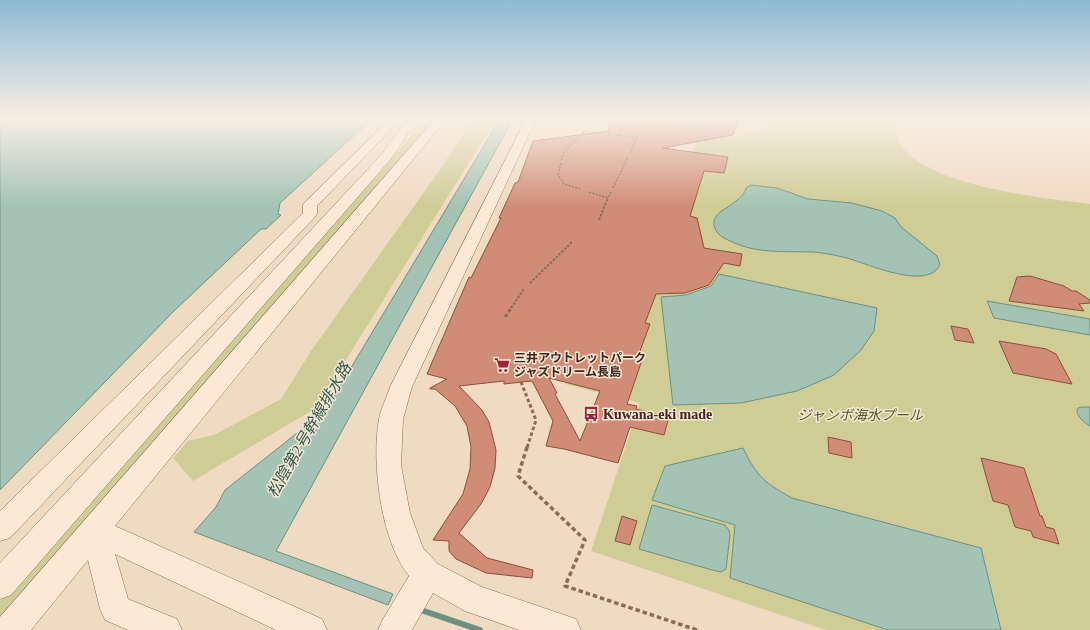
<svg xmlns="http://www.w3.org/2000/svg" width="1090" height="630" viewBox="0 0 1090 630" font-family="'Times New Roman','Noto Sans JP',serif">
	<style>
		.green { fill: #cfcc95 }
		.water { fill: #a4c3b4; stroke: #6b9181 }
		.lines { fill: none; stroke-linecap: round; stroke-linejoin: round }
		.stream { stroke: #6b9181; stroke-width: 6 }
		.building { fill: #d08c76; stroke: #8c4e3c; fill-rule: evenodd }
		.minor-casing { stroke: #8b6a58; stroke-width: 1 }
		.path-far3 { stroke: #8b6a58; stroke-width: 1.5; stroke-dasharray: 2 1.5; stroke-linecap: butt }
		.path-far2 { stroke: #8b6a58; stroke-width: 2; stroke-dasharray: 2.5 1.5; stroke-linecap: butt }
		.path-far1 { stroke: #8b6a58; stroke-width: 3; stroke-dasharray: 3.5 2.5; stroke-linecap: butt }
		.path { stroke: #8b6a58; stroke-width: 3.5; stroke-dasharray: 4.5 3; stroke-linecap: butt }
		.minor { fill: #fbe9d6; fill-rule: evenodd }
		.labels { text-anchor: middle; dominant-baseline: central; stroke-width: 3; stroke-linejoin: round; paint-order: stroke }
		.poi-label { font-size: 12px; font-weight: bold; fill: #3a261d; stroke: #f7e6d2; text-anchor: start }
		.near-poi-label { font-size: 14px; font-weight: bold; fill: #3a261d; stroke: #f7e6d2; text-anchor: start }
		.near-park-label { font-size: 14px; font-style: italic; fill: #545822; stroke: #f7e6d2 }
		.near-water-label { font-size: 16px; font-style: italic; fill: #2b5b4f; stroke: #f7e6d2 }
	</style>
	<rect width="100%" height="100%" fill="#f0dac2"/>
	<g class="green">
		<polygon points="429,119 434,119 3,630 0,630 0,601 418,128"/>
		<polygon points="474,119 496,119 316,408 193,481 173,458 188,441 214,435 281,399 311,351 432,181"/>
		<path d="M761 119H893C896 128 898 141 903 148 935 187 1042 198 1090 204V630H826L591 551 640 403 565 384 579 354 683 175 697 141C721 140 747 135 770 126L766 121Z"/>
	</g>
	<g class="water">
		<polygon points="0,119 372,119 280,203 278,214 281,215 266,229 261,229 174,311 0,490"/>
		<polygon points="500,119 513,119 276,551 393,594 388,605 194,532 216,507 225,490 325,411"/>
		<path d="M751 185 777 188 808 199 852 203 882 211 895 218 901 227 937 256 940 265C927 291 868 264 847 258 839 256 820 252 811 252 782 251 755 254 728 240 721 237 713 231 714 222 715 209 742 204 746 188Z"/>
		<polygon points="719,274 877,308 874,331 861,350 834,375 797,391 741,403 673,405 661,297 686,295 711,286"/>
		<polygon points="987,301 1090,319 1090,335 994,318"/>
		<path d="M1082 407H1090V426C1084 422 1078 418 1077 411L1078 408Z"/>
		<path d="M743 448C757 477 765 483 792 498L981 548 1001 630H888L730 578 735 525 652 500 665 466Z"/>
		<polygon points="652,505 725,525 729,530 730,535 726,569 721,572 712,570 639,549"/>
	</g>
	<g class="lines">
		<polyline class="stream" points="418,609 480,630"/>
	</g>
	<g class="building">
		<path d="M609 119H738L733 135 663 148 728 157 724 173 704 171 690 216 697 218 704 248 742 254 740 266 724 263 709 285 685 293 656 294 645 323 650 324 637 359 642 360 627 404 637 406 636 409 669 417 664 435 630 427 618 463 564 449 546 446 553 421 532 381 504 384V381L459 386 482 410 489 422 496 450 495 468 490 487 481 504 459 533 487 558 533 570 532 578 486 573 456 559 449 551V541L433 540 463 494 470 469 471 447 467 426 455 406 435 389H430V388L447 379 427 374 469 277 471 278 501 218H499L515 183 518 182 533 141 609 131ZM549 378 600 391 580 441 555 394 557 393Z"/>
		<polygon points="1030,276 1064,286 1072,291 1076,291 1090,300 1090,303 1079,304 1084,311 1009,301 1017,277"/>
		<polygon points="951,326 968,329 974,343 955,340"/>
		<polygon points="999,341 1046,349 1056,354 1072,384 1013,373"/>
		<polygon points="828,437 851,442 852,458 829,453"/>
		<polygon points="981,458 1024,468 1040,516 1042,516 1046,527 1054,529 1059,544 1033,537 1031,531 1015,527 1008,505 993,501"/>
		<polygon points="622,516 637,521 630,545 615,541"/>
	</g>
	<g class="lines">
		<defs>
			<g id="minor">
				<polygon points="390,119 401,119 317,206 317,214 315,217 10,538 0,541 0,511 303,213 303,205 305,202"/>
				<polygon points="409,119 420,119 408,133 390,160 11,595 0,599 0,563 382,154 400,129"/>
				<polygon points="435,119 446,119 115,526 322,619 327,630 276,630 115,554 128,599 177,619 182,630 128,630 105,620 100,609 88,560 31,630 0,630 0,617"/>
				<path d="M526 119H536L412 387 403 419 401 465 410 513 423 548 438 564 482 587 576 619 581 630H519L465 611 433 593 412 630H378L383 619 409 576C381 542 371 462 379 419 381 408 387 397 390 387Z"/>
			</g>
		</defs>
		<use href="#minor" class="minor-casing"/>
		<g class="path-far3">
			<polyline points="721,126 746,122 747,119"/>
			<polyline points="679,127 701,130 709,128"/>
			<polyline points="608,134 637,138 630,153"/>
			<polyline points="618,136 625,119"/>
			<polyline points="562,160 563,153 585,131 602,134"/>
			<polyline points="561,163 558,175 564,184 580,189"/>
			<polyline points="613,188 628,157"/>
			<polyline points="589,192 608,198 611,192"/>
			<polyline points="607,201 608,198"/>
		</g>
		<g class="path-far2">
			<polyline points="599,220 607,200"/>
			<polyline points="530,283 572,242"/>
			<polyline points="511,308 524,289"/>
		</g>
		<g class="path-far1">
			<polyline points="505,317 512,307"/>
			<polyline points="521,382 536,420 527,448"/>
		</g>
		<polyline class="path" points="527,447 518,476 585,540 565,586 697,630"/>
		<use href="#minor" class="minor"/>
	</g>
	<linearGradient id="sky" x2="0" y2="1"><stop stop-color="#8dbad3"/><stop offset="0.57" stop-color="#f8eee4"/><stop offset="1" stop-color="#f8eee4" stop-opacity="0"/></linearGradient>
	<rect width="1090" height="207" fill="url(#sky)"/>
	<defs>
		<symbol id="supermarket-bare" viewBox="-9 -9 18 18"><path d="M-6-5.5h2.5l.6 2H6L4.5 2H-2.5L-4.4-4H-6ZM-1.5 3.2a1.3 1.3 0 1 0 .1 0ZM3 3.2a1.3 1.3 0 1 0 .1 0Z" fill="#9d253b" stroke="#f7e6d2" stroke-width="2.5" paint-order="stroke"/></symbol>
		<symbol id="bus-bare" viewBox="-9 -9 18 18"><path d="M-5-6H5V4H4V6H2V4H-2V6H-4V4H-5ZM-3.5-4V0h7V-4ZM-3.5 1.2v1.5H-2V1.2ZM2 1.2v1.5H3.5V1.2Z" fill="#9d253b" stroke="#f7e6d2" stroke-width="2.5" paint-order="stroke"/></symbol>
	</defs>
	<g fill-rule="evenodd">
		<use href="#supermarket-bare" x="491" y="354" width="22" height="22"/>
		<use href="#bus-bare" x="580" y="403" width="22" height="22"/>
	</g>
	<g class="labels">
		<g class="poi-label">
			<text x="514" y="358">三井アウトレットパーク<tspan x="514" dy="14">ジャズドリーム長島</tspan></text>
		</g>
		<g class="near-poi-label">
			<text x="603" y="414">Kuwana-eki made</text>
		</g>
		<g class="near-park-label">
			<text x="860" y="415">ジャンボ海水プール</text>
		</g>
		<g class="near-water-label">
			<text transform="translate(309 430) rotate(-60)">松陰第2号幹線排水路</text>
		</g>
	</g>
</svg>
